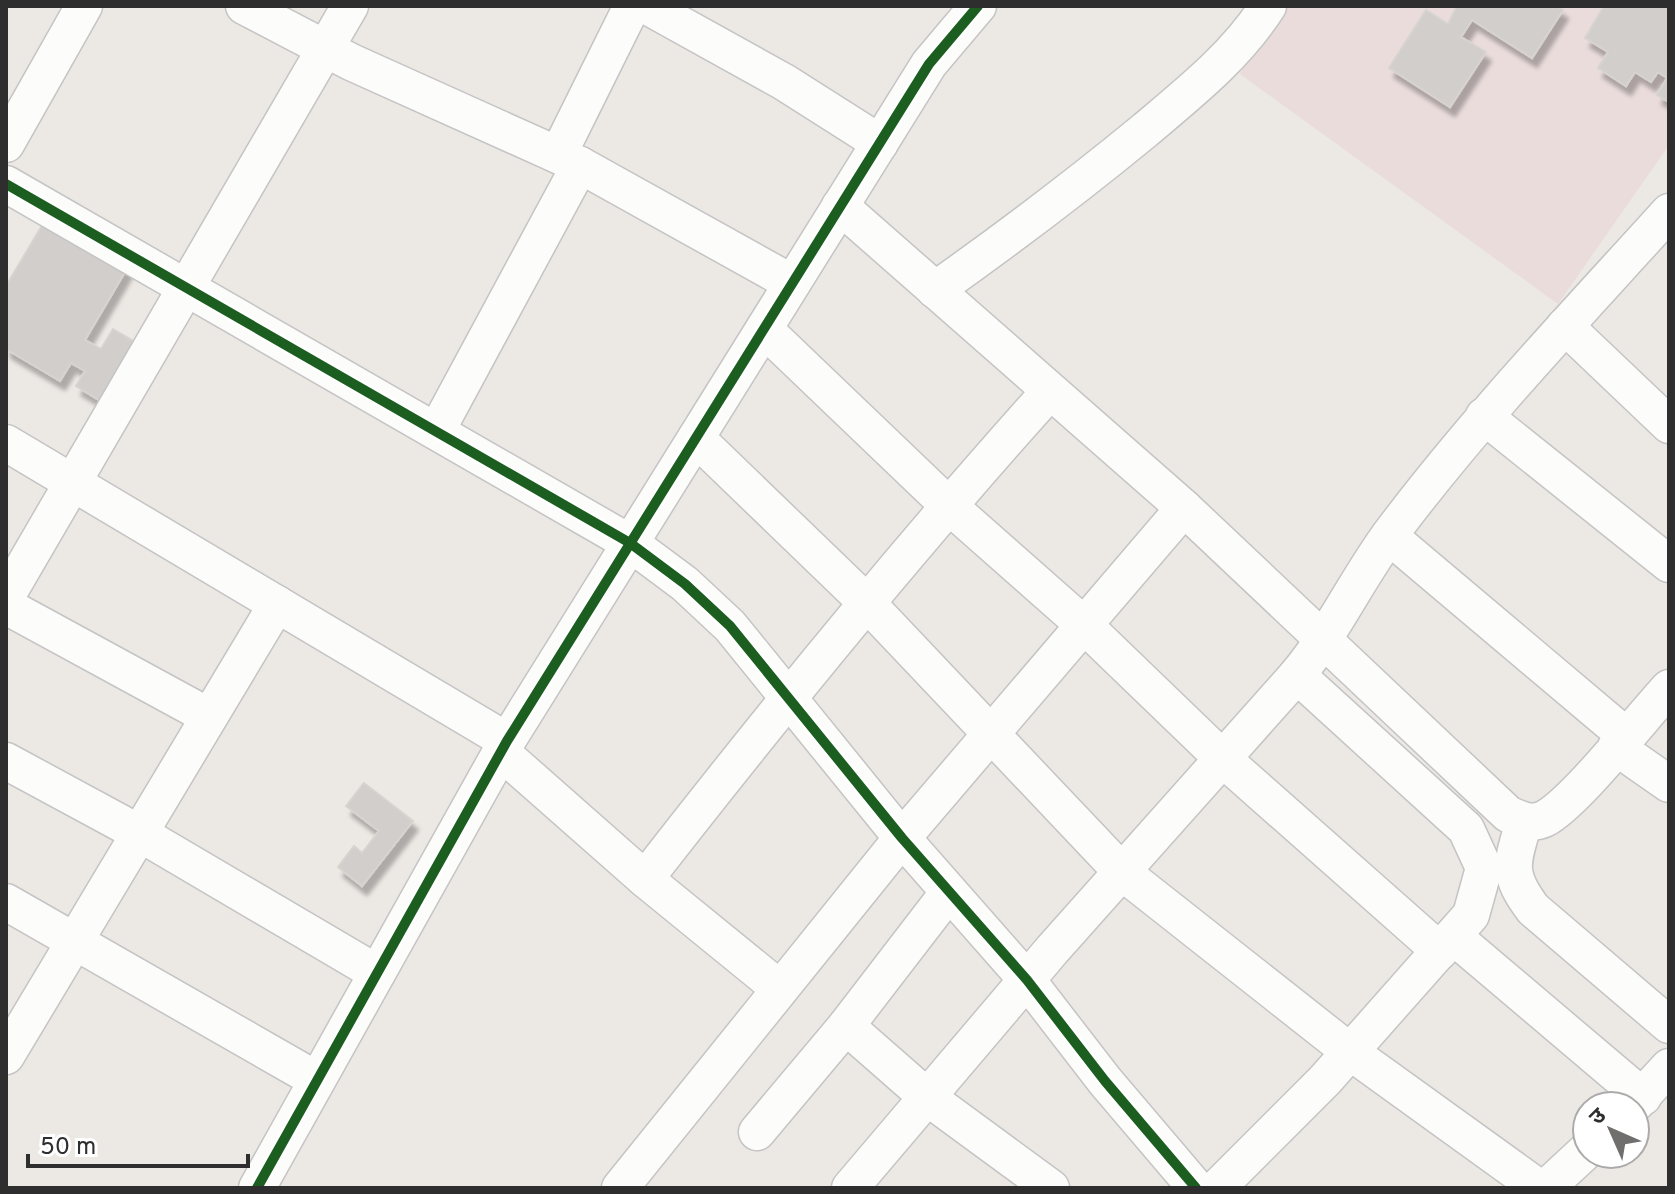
<svg xmlns="http://www.w3.org/2000/svg" width="1675" height="1194" viewBox="0 0 1675 1194" font-family="Overpass,'Noto Sans Devanagari',sans-serif">
	<style>
		.medical { fill: #e9dcdb }
		.building { fill: #d1cecb; stroke: #d7d4d0; stroke-width: 2; filter: url(#shadow) }
		.lines { fill: none; stroke-linecap: round; stroke-linejoin: round }
		.minor-casing { stroke: #c5c4c5; stroke-width: 39 }
		.minor { stroke: #fcfcfb; stroke-width: 36 }
		.cycleway-casing { stroke: #fff; stroke-width: 15 }
		.cycleway { stroke: #1b5e20; stroke-width: 10 }
	</style>
	<defs>
		<filter id="shadow"><feDropShadow dx="5" dy="9" stdDeviation="2" flood-color="#0004"/></filter>
	</defs>
	<rect width="100%" height="100%" fill="#ece8e4"/>
	<polygon class="medical" points="1280,6 1669,6 1669,145 1558,304 1240,74"/>
	<g class="building">
		<polygon points="1457,6 1557,6 1563,10 1532,58 1472,20 1461,37 1486,52 1450,107 1389,68 1426,10 1448,24"/>
		<polygon points="1604,6 1669,6 1669,102 1657,95 1667,78 1658,72 1651,82 1635,72 1626,86 1598,68 1608,52 1585,38"/>
		<polygon points="47,217 129,265 85,340 101,349 113,329 147,349 112,408 76,386 85,371 71,363 60,381 6,349 6,286"/>
		<polygon points="364,783 413,821 362,886 338,867 354,846 362,853 379,831 346,806"/>
	</g>
	<g class="lines">
		<defs>
			<g id="minor">
				<polyline points="244,6 351,62 580,165"/>
				<polyline points="647,6 784,82 880,143"/>
				<polyline points="6,144 84,6"/>
				<polyline points="558,155 632,6"/>
				<polyline points="6,184 630,543 685,584 730,626 902,838 1027,980 1105,1081 1196,1188"/>
				<path d="M840 206 1184 508 1508 814C1519 819 1531 825 1544 819 1574 804 1642 717 1669 688"/>
				<path d="M935 290C1007 239 1076 187 1144 131 1189 93 1236 56 1268 6"/>
				<polyline points="1565,326 1669,425"/>
				<polyline points="764,329 948,505 1084,625 1223,759 1440,951"/>
				<polyline points="1484,416 1669,564"/>
				<polyline points="437,430 580,165 792,283"/>
				<polyline points="696,438 866,602 1122,872 1349,1051 1539,1188"/>
				<polyline points="6,443 507,741"/>
				<polyline points="1389,536 1626,736"/>
				<polyline points="6,597 350,6"/>
				<polyline points="6,606 208,716"/>
				<polyline points="1616,747 1669,784"/>
				<path d="M501 752 645 879C775 712 908 549 1050 391"/>
				<polyline points="6,761 139,833 377,973"/>
				<path d="M1524 822C1512 863 1506 873 1533 909L1669 1025"/>
				<polyline points="645,879 780,989"/>
				<polyline points="6,902 317,1080"/>
				<polyline points="1453,936 1643,1097"/>
				<polyline points="846,1026 927,1097 1051,1188"/>
				<polyline points="6,1056 277,604"/>
				<polyline points="1633,1106 1669,1067"/>
				<polyline points="757,1132 846,1026 949,892"/>
				<polyline points="257,1188 507,741 929,64 978,6"/>
				<polyline points="620,1188 902,838 1184,508"/>
				<path d="M850 1188 1052 950 1297 675C1334 630 1357 579 1391 533 1476 420 1574 317 1669 212"/>
				<polyline points="1217,1188 1325,1080 1471,915 1484,868 1466,829 1297,675"/>
				<polyline points="1546,1188 1587,1150"/>
			</g>
		</defs>
		<use href="#minor" class="minor-casing"/>
		<use href="#minor" class="minor"/>
		<defs>
			<g id="cycleway">
				<polyline points="6,184 630,543 685,584 730,626 902,838 1027,980 1105,1081 1196,1188"/>
				<polyline points="257,1188 507,741 929,64 978,6"/>
			</g>
		</defs>
		<use href="#cycleway" class="cycleway-casing"/>
		<use href="#cycleway" class="cycleway"/>
	</g>
	<rect width="1675" height="1194" fill="none" stroke="#2e2e2e" stroke-width="16"/>
	<g transform="translate(1611 1130) rotate(315)"><circle r="38" fill="#ffffff" stroke="#ababab" stroke-width="2"/>
	<path d="M0-6L14 30L0 20L-14 30Z" fill="#706f6e"/>
	<text y="-12" font-size="22" font-weight="bold" text-anchor="middle" fill="#2e2e2e">उ</text>
	</g>
	<path d="M28 1154v12h220v-12" fill="none" stroke="#2e2e2e" stroke-width="4"/>
	<text x="40" y="1154" font-size="24" fill="#2e2e2e" stroke="#ffffff" stroke-width="6" paint-order="stroke">50 m</text>
</svg>
